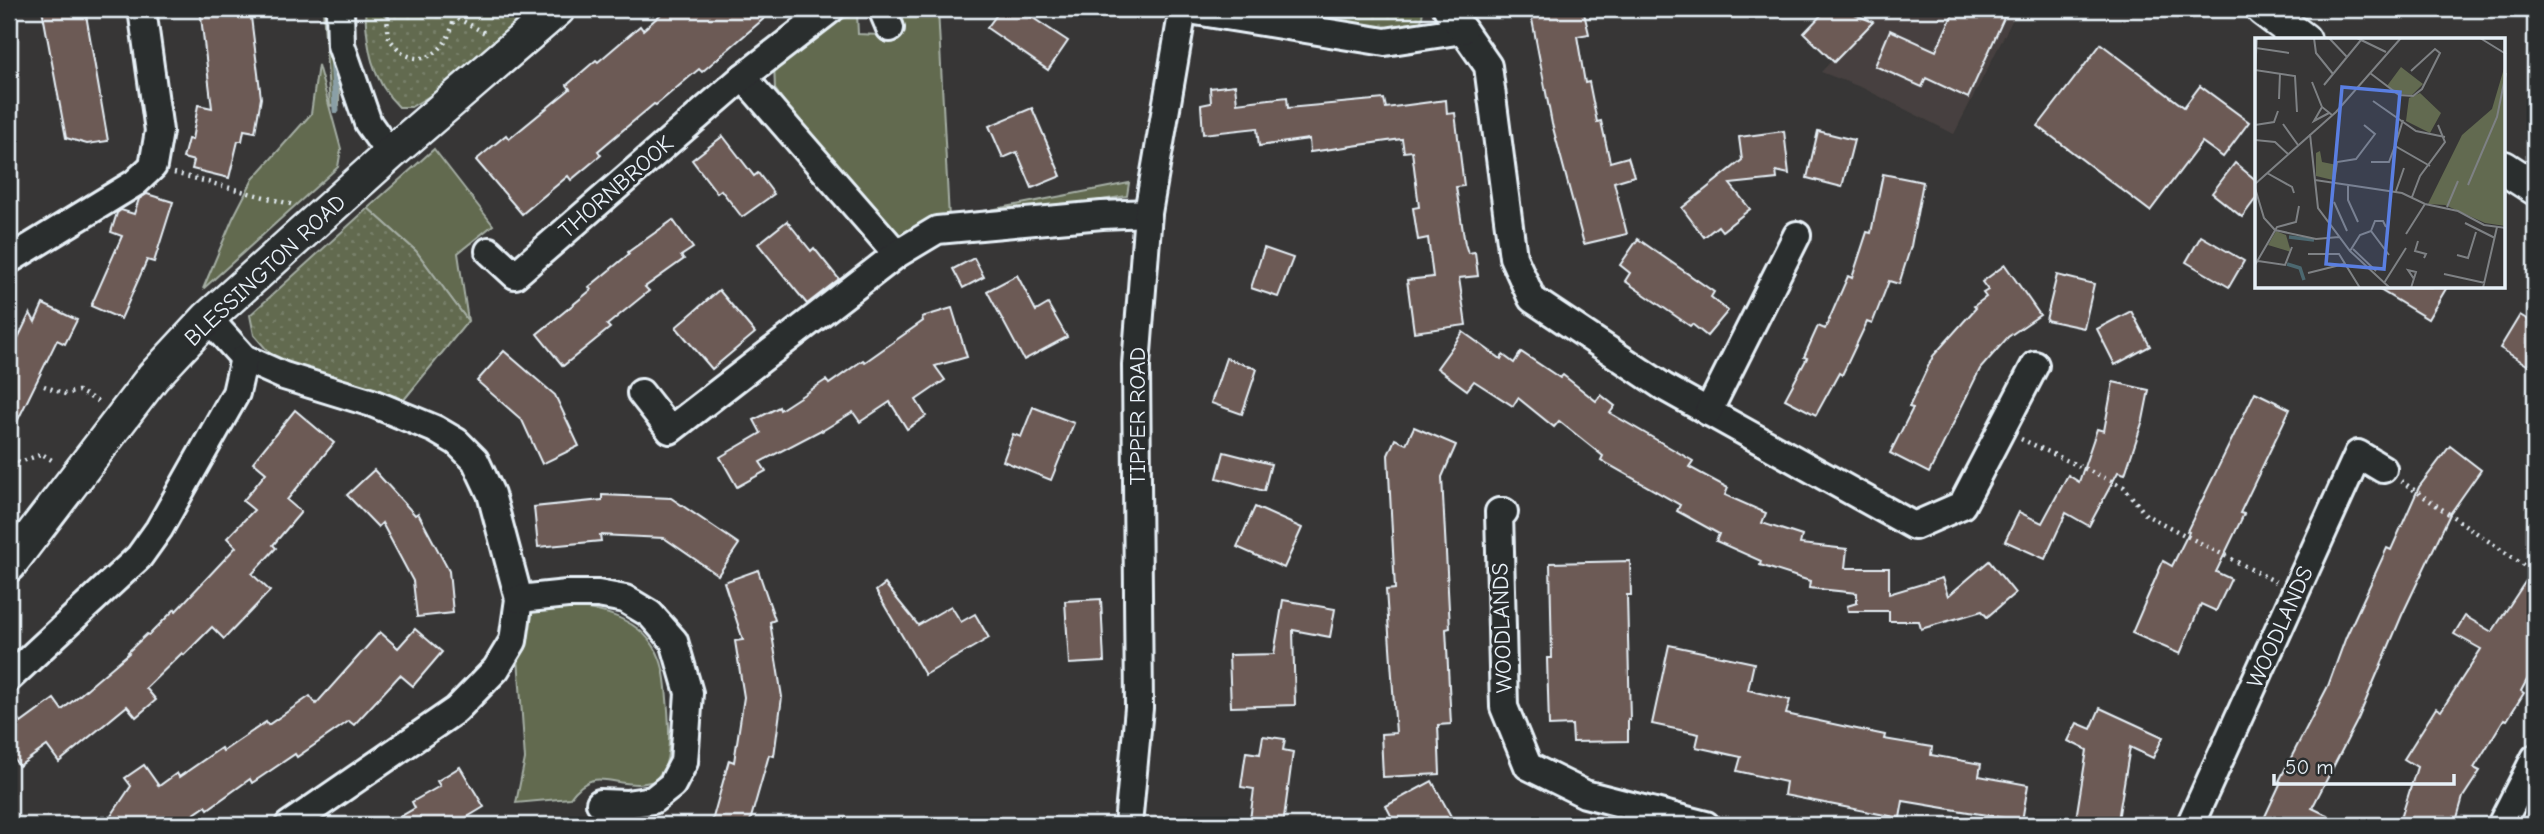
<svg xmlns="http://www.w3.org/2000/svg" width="2544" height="834" viewBox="0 0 2544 834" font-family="'Comic Neue',sans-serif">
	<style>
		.built { fill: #47413f }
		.grass { fill: #626a50; stroke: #a5aea4; stroke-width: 2 }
		.forest { fill: url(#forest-crowns); stroke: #a5aea4; stroke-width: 2 }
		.park { fill: url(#park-dots); stroke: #a5aea4; stroke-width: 2 }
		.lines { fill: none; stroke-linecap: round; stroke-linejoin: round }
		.stream { stroke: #8a9fa6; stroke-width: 7 }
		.building { fill: #6c5a55; stroke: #e8f1f8; stroke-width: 2 }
		.minor-casing { stroke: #e8f1f8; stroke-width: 32 }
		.major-casing { stroke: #e8f1f8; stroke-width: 38 }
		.path { stroke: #e8f1f8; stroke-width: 4.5; stroke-dasharray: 2 5; stroke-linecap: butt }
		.minor { stroke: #2a2d2e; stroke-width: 26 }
		.major { stroke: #2a2d2e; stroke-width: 33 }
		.labels { text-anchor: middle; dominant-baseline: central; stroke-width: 6; stroke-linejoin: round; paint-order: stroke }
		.street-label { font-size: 23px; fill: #e8f1f8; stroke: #2a2d2e }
		.inset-river { fill: none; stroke: #4c6870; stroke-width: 3.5 }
		.inset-road { fill: none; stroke: #7e8184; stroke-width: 2 }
		.view { fill: #5a7fe2; fill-opacity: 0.15; stroke: #5a7fe2; stroke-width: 3.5 }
		.inset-edge { fill: none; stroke: #e8f1f8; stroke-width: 3.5 }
	</style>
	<defs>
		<pattern id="forest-crowns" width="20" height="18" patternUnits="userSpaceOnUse" patternTransform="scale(1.75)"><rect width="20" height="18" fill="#626a50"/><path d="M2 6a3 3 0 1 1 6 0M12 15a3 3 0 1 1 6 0" fill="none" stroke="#78806a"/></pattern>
		<pattern id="park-dots" width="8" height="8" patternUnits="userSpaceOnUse" patternTransform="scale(1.75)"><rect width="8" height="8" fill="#626a50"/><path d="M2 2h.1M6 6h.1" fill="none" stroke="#78806a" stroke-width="1.8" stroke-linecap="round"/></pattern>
	</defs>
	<rect width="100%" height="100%" fill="#373636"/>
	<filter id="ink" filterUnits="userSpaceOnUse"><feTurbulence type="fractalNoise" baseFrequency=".0143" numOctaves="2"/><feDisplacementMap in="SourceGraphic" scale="14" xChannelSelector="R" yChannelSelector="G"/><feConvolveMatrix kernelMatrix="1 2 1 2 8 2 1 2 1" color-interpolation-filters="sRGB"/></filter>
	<g filter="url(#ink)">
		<polygon class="built" points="1881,9 2018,9 1954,134 1863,88 1821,72"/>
		<g class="grass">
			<polygon points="885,9 938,9 949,218 1129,183 1127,196 931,227 899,245 798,121 775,89 774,63 837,21 857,13 858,34 879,35"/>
			<polygon points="318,65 341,149 338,167 203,289 233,218 253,179 311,114"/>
			<polygon points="434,149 493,225 458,253 468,321 416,251 368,208"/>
			<path d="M544 606C583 605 637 612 657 652 666 670 666 690 668 710 669 725 671 748 666 763 665 769 658 776 655 781 649 782 643 784 637 784 607 784 593 767 570 798L516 803 525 759 518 657 528 614Z"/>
		</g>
		<polygon class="forest" points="323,9 340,9 339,105 330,106"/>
		<g class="park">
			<path d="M365 9H496L524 27 433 94 411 107H399C371 80 367 46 365 9Z"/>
			<path d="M1277 9H1423L1422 18 1418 28C1371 32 1323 19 1277 9Z"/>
			<polygon points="368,208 416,251 468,321 403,401 320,379 297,366 272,356 254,335 250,315"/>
		</g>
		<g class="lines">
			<polyline class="stream" points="333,55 336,110"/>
		</g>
		<g class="building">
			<polygon points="42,9 85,9 108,141 87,144 66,138"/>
			<polygon points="200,9 250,9 261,98 255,132 244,130 242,141 238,141 229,178 192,169 194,161 183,158 188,139 192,140 198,105 212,108"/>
			<polygon points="667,9 775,9 702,72 699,69 656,105 654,104 598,151 601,155 571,180 568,176 522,214 476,160 506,135 509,139 570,89 567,85 596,60 598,62 640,26 643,30"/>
			<polygon points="1001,9 1035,9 1030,16 1068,41 1048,70 987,28"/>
			<polygon points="1530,9 1583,9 1589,34 1577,36 1585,83 1589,82 1597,122 1601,121 1610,162 1628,157 1634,176 1614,182 1627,234 1584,244 1552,124"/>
			<polygon points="1827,9 1843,9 1873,22 1834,62 1804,33"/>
			<polygon points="1955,9 2008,9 1968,98 1926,78 1922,87 1875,66 1890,30 1936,51"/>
			<polygon points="2101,44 2184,107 2200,86 2249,122 2223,157 2202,142 2150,211 2038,126"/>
			<polygon points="1235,85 1237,103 1287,97 1288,108 1384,99 1386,108 1446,100 1447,114 1455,113 1464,186 1456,187 1465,244 1468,253 1475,252 1478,276 1459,278 1466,325 1414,332 1407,280 1433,277 1428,238 1418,240 1413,208 1419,207 1412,151 1404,152 1402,139 1310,152 1309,139 1259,146 1257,128 1203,134 1201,105 1211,103 1210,88"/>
			<polygon points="1032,108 1061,176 1032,188 1017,152 1003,158 989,126"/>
			<polygon points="1784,131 1789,174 1776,171 1777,179 1730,184 1750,209 1722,231 1718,226 1704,237 1682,208 1742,160 1739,137"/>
			<polygon points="1818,131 1854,140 1842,187 1807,178"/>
			<polygon points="723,136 754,176 758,173 774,194 742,217 721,190 717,193 692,160"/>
			<polygon points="2235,163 2257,181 2257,197 2242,217 2212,193"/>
			<polygon points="1883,174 1923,182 1911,246 1899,284 1889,281 1872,324 1867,322 1842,375 1839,373 1816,415 1785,399 1807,358 1804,357 1818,326 1825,329 1848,276 1852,278 1867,232 1871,233"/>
			<polygon points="147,194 173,202 154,262 147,260 121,319 91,306 122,236 111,232 117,213 121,210 134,214 139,199"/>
			<polygon points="673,220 693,248 681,256 684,259 645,287 649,291 607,325 610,328 563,366 537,334 591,290 589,287 629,254 628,252"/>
			<polygon points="787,221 811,251 814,248 839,279 807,304 758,244"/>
			<polygon points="2201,236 2244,261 2229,287 2186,262"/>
			<polygon points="1638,239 1714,292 1711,297 1728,311 1707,336 1692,324 1690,326 1625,281 1630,273 1620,265"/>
			<polygon points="1264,248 1293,258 1278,297 1251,288"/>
			<polygon points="974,258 984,277 963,288 953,269"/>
			<polygon points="2005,265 2040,315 2008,337 1980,369 1929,473 1890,453 1913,408 1909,407 1933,356 1976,308 1974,306 1986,297 1983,293 1988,290 1982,282"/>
			<polygon points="1017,275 1036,311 1048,304 1067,337 1024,360 987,291"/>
			<polygon points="2057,275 2094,284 2084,328 2046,320"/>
			<polygon points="2375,287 2447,287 2428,319"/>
			<polygon points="719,290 755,333 712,369 676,327"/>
			<polygon points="43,304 77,320 65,344 57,340 9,438 9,357 30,313 35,322"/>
			<polygon points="952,308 967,357 935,366 945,380 916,400 926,416 907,429 890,402 860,422 853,412 822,431 821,430 760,462 766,471 737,487 720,457 761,433 754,420 779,407 780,410 826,380 829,384 863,360 865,362 923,321 922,317"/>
			<polygon points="2131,311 2150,346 2115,365 2097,329"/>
			<polygon points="2520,315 2535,324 2535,370 2500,348"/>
			<polygon points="1463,332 1501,359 1503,355 1514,363 1521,352 1560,378 1563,375 1596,401 1601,395 1615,406 1610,413 1693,461 1689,467 1728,488 1725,495 1766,513 1762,523 1802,536 1800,544 1847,549 1845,568 1889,568 1889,594 1942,578 1948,596 1989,561 2015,593 1987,617 1982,611 1921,629 1919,621 1889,621 1889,611 1848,611 1847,606 1857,603 1857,593 1809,588 1810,581 1760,565 1761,561 1716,541 1719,534 1677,511 1680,505 1601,460 1603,456 1559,421 1554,427 1518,398 1513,406 1474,381 1467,390 1437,368"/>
			<polygon points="504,351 555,395 579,446 542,464 522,420 477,381"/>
			<polygon points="1226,358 1257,369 1242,414 1211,403"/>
			<polygon points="2113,382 2149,390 2143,420 2125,474 2118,472 2089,526 2066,513 2045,559 2005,541 2019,512 2042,523 2068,475 2079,482 2097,429 2104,431"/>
			<polygon points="2255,392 2290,409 2240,513 2244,514 2216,572 2231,579 2216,611 2201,604 2180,654 2132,633 2163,561 2172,566 2189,532 2187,531"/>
			<polygon points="1033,407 1074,423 1051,480 1003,461 1013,434 1021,437"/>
			<polygon points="295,410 334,443 287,500 301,512 273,545 276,548 252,574 270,591 224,639 212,627 184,655 182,653 146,688 156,700 136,717 127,706 59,762 47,746 19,766 9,752 9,706 21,723 54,699 62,710 129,653 128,652 147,634 149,635 175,609 176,611 236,547 227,538 254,510 243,501 266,473 253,462"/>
			<polygon points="1414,427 1456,445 1442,477 1450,628 1446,629 1451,724 1438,725 1440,774 1383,777 1381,734 1396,733 1386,590 1395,589 1388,455 1395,439 1406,444"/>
			<polygon points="2450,446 2481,470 2450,514 2402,615 2358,719 2312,808 2348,825 2261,825 2281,782 2279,781 2328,686 2346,637 2387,548 2391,550 2419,487"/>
			<polygon points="1224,452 1271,464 1264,491 1217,478"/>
			<polygon points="374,470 415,515 418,513 449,571 453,613 417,617 413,581 382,523 378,527 347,495"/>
			<polygon points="602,495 671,498 739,544 718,575 664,538 600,535 601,541 538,547 534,507 602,500"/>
			<polygon points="1255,507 1302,528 1284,568 1237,547"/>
			<polygon points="1630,561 1631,595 1627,595 1630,720 1628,719 1628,741 1573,742 1572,725 1549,726 1547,658 1552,658 1550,563"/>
			<polygon points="2535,567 2535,665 2521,691 2524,693 2507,720 2504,719 2474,768 2480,771 2463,797 2455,825 2399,825 2417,767 2404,759 2436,708 2441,711 2481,649 2454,634 2465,616 2492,632"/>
			<polygon points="758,570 775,620 770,622 782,697 774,756 769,755 749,825 711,825 729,760 734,762 744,697 735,641 743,640 724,582"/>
			<polygon points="885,584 918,625 951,606 961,622 975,614 989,638 925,675 876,591"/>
			<polygon points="1101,599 1104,662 1069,664 1065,601"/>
			<polygon points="1283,600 1335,609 1330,637 1293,630 1295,705 1231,707 1229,655 1274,654"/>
			<polygon points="415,629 442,652 413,686 400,675 354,725 349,721 297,757 295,754 252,783 250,779 208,809 206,806 178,825 105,825 131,786 125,778 144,765 159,786 177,773 179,777 221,748 223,751 266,722 268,725 310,696 316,704 380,632 398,648"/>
			<polygon points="1669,645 1754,663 1748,690 1790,700 1786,714 1885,735 1884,739 1932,747 1931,755 1981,764 1979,776 2028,785 2022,821 1903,801 1900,818 1784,795 1786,782 1737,771 1741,757 1696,747 1699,734 1652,724"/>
			<polygon points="2100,708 2163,737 2153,758 2130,747 2118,820 2111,819 2111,825 2075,825 2087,750 2068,741 2077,723 2091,729"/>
			<polygon points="1263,736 1285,739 1283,750 1293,752 1283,825 1250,820 1254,789 1241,787 1246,752 1260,754"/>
			<polygon points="460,767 484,807 454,825 386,825 415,808 412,802 440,786 437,781"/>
			<polygon points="1432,781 1453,820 1442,825 1396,825 1386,806"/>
		</g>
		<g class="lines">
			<defs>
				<g id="minor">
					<polyline points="340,9 341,45 368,123 390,154"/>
					<polyline points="882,9 890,28"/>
					<polyline points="1183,9 1385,42 1463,30 1488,66 1513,257 1532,299 1664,387 1914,526 1962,505 2035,365"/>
					<polyline points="1447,9 1463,30"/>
					<polyline points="743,77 897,254"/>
					<polyline points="489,251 515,275 743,77 831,9"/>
					<polyline points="9,260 135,183 153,166 159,131 142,9"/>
					<polyline points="208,318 244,358 284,376 372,403 435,429 457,442 475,460 491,494 519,599 513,641 496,669 456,710 289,825"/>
					<polyline points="641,393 670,430 897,254 937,230 1102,215 1148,213"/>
					<polyline points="1708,412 1797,235"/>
					<polyline points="1504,512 1499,512 1504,707 1528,766 1585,794 1706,825"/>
					<polyline points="519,599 567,594 598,594 625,599 650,614 674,641 689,693 684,762 672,785 653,800 626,804 600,803"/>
					<polyline points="9,678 139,557 159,529 236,393 244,358"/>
					<polyline points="1128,825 1139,708 1136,365 1148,213 1183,9"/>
					<polyline points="2190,825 2358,454 2383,469"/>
					<polyline points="2501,825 2535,758"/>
				</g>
				<g id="major">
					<polyline points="2263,9 2304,40"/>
					<polyline points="2504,168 2535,188"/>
					<polyline points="9,565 153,377 208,318 390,154 558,9"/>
				</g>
			</defs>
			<use href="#minor" class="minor-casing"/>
			<use href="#major" class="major-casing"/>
			<g class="path">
				<path d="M391 9 387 18 389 39C394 44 400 52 406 55 433 68 453 38 454 15"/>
				<polyline points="447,9 459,19 487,34"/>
				<polyline points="174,173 294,205"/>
				<polyline points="44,386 65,394 78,391 101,403"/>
				<polyline points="2021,439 2124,487 2146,515 2276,582"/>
				<polyline points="11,459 20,462 42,454 55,462"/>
				<polyline points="2401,481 2535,573"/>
			</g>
			<use href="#minor" class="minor"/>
			<use href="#major" class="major"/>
		</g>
	</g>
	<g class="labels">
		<g class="street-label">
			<text transform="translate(616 187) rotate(-41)">THORNBROOK</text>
			<text transform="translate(265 270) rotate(-43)">BLESSINGTON ROAD</text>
			<text transform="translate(1137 416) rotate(-90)">TIPPER ROAD</text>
			<text transform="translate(2280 627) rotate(-66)">WOODLANDS</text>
			<text transform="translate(1502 628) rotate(-92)">WOODLANDS</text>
		</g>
	</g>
	<g transform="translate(2255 38)">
		<rect width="250" height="250" fill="#373636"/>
		<path d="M250 27V188L230 185 190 167 173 166 207 97 237 71Z" fill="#626a50"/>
		<path d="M21 193 31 197 36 214 13 207Z" fill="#626a50"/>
		<path d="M146 29 168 46 157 57 144 56 132 48ZM165 55 186 75 175 95 151 83 154 60ZM65 113 67 124 82 127 78 142 61 138V115Z" fill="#626a50"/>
		<path class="inset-river" d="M34 199 59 202M32 226 45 230 49 242"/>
		<path class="inset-road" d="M59 0 61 15 78 36M74 0 92 19M102 0 131 14M225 0 251 16M1 10 34 15M0 32 40 38 42 74M0 34 2 0M115 35 144 57 158 58 167 51 185 15 180 11 156 33M57 44 67 69 77 77M69 47 106 2M24 61 25 35M118 63 161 93 190 99M67 69 59 83 74 75M28 86 43 107M0 87 19 84 23 73M55 96 63 170 95 213 135 250M0 102 20 104 33 116M140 108 148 82M116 124H134L140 108 175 128M12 135 37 149 39 155M60 142 147 155 170 166 203 173 229 187 251 190M79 144 82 124 101 121 120 96 109 87M0 146 81 74 146 0M93 147V162L103 184M213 147 242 79 251 35M0 150 9 180 20 192 61 201 84 199M141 153 149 130M157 159 165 138 190 104 183 87M79 164 92 193M192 169 203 143M210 185 240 200M116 193 120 183H128L131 189M151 196 170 166M163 203 160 213 171 216 169 220M98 211 121 233M95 213 105 197 116 193 134 217M53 216H84L105 250M202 217 213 220 221 194M3 223 30 227 37 209M0 227 22 189 41 184 44 168M53 235 89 226M189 236 230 245M129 245 151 210M156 250 161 234 153 232 159 241M228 250 242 189"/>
		<path class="view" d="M87 49 145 54 129 231 71 226Z"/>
		<rect width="250" height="250" class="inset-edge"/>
	</g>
	<rect width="2544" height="834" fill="none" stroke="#2a2d2e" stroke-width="35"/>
	<rect x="18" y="18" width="2509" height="799" fill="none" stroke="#e8f1f8" stroke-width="2.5" filter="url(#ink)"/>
	<path d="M2274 774v10h180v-10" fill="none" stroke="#e8f1f8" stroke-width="3.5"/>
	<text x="2285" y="774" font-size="21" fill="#e8f1f8" stroke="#2a2d2e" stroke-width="5" paint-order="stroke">50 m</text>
</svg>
